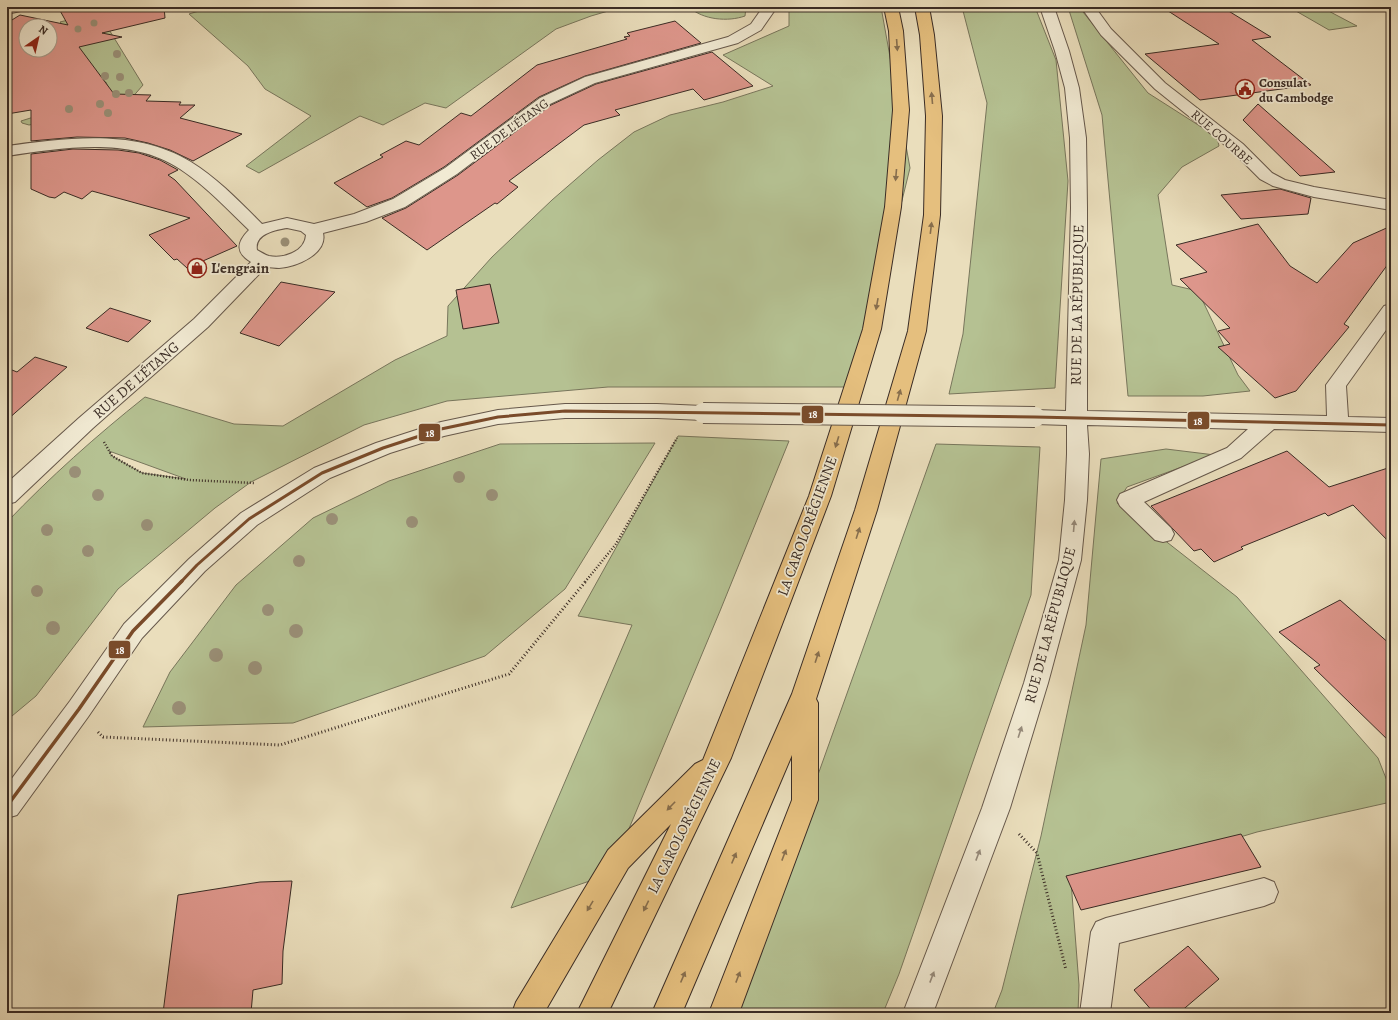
<svg xmlns="http://www.w3.org/2000/svg" width="1398" height="1020" viewBox="0 0 1398 1020" font-family="Alegreya,serif">
	<style>
		.green { fill: #b5c192; stroke: #78765c; fill-rule: evenodd }
		.building { fill: #dd968b; stroke: #3a2c25; fill-rule: evenodd }
		.lines { fill: none; stroke-linecap: round; stroke-linejoin: round }
		.minor-casing { stroke: #66584b; stroke-width: 2 }
		.highway-casing { stroke: #3a2c25; stroke-width: 2 }
		.path-far1 { stroke: #3a2c25; stroke-width: 2.5; stroke-dasharray: 1 2; stroke-linecap: butt }
		.path { stroke: #3a2c25; stroke-width: 3; stroke-dasharray: 1 2.5; stroke-linecap: butt }
		.minor { fill: #f1ead3; fill-rule: evenodd }
		.highway { fill: #e5bf7e; fill-rule: evenodd }
		.minor-bridge-casing { stroke: #66584b; stroke-width: 22; stroke-linecap: butt }
		.minor-bridge { stroke: #f1ead3; stroke-width: 20 }
		.bus-1-far1-casing { stroke: #f1ead3; stroke-width: 6 }
		.bus-1-casing { stroke: #f1ead3; stroke-width: 6 }
		.bus-1-far1 { stroke: #7a4b2a; stroke-width: 3 }
		.bus-1 { stroke: #7a4b2a; stroke-width: 3.5 }
		.tree { fill: #9a9078 }
		.oneway { fill: #876e4d }
		.oneway2 { fill: #968b7c }
		.labels { text-anchor: middle; dominant-baseline: central; stroke-width: 3.5; stroke-linejoin: round; paint-order: stroke }
		.far-poi-label { font-size: 13px; font-weight: bold; fill: #3a2c25; stroke: #f1ead3; text-anchor: start }
		.far-street-label { font-size: 13px; fill: #3a2c25; stroke: #f1ead3 }
		.poi-label { font-size: 15px; font-weight: bold; fill: #3a2c25; stroke: #f1ead3; text-anchor: start }
		.street-label { font-size: 15px; fill: #3a2c25; stroke: #f1ead3 }
		.line-badge { stroke: #f1ead3; stroke-width: 1.5 }
		.badge-label { font-size: 11px; text-anchor: middle; font-weight: bold; fill: #fff }
	</style>
	<rect width="100%" height="100%" fill="#eadebc"/>
	<filter id="stains"><feTurbulence type="fractalNoise" baseFrequency=".005" numOctaves="4"/><feColorMatrix values="0 0 0 0 .2 0 0 0 0 .09 0 0 0 0 .02 0 0 0 .5 -.17"/></filter>
	<radialGradient id="worn" r=".72"><stop offset=".6" stop-color="#630" stop-opacity="0"/><stop offset="1" stop-color="#630" stop-opacity=".3"/></radialGradient>
	<g class="green">
		<polygon points="212,7 622,7 591,16 556,29 446,108 425,103 383,125 360,116 259,173 246,166 311,116 265,89 248,66 189,14"/>
		<path d="M689 7H746L745 16C728 22 703 20 689 7Z"/>
		<path d="M789 7H881L910 168 862 363 855 387H608L447 401 364 425 251 482 215 508 118 589 36 696 12 716 7 717V522C50 477 96 436 145 397L234 424 283 426 395 360 447 336 448 306 492 257 552 200 598 160 634 132 670 115 723 102 773 86 723 55 789 26ZM109 451 186 479 142 473 112 456Z"/>
		<polygon points="962,7 1035,7 1056,60 1068,181 1055,388 949,394 963,334 987,103"/>
		<polygon points="1068,7 1079,7 1148,93 1217,137 1219,146 1182,167 1158,195 1172,285 1198,291 1238,375 1250,391 1203,396 1128,396 1102,115"/>
		<polygon points="1289,7 1321,7 1357,26 1329,30"/>
		<polygon points="80,17 108,28 143,85 117,115 62,119 29,125 22,123 21,121 110,93 106,82 95,84 66,28 60,22"/>
		<polygon points="678,436 789,441 720,611 610,874 511,908 632,625 578,616"/>
		<polygon points="655,443 565,589 485,656 293,723 143,727 170,672 236,585 313,518 389,481 500,444"/>
		<polygon points="936,444 1040,447 1031,595 899,974 883,1013 733,1013"/>
		<polygon points="1166,449 1215,455 1127,487 1117,503 1237,597 1378,758 1391,791 1391,802 1257,832 1180,855 1071,881 1079,985 1078,1013 993,1013 1002,990 1041,836 1086,625 1101,459"/>
	</g>
	<g class="building">
		<path d="M58 7H164L165 18 102 33 122 37 79 47 114 94 151 95 146 101 181 102 179 105H195L180 118 242 134 193 161 170 150 148 143 125 138 77 137 31 141V110L7 114V23L20 15 68 25ZM26 26H50V50H26Z"/>
		<polygon points="1162,7 1222,7 1271,37 1252,40 1311,85 1200,100 1145,54 1219,44"/>
		<polygon points="675,21 701,43 585,76 539,97 444,167 392,198 367,207 334,183 383,157 380,155 406,141 419,145 461,113 471,116 537,65 627,39 624,37 630,36 627,33"/>
		<polygon points="712,52 753,86 704,100 693,89 615,110 620,115 584,125 509,181 518,187 497,204 495,203 427,250 382,218 406,208 458,175 551,105 596,84"/>
		<polygon points="1258,104 1335,172 1300,176 1243,120"/>
		<polygon points="73,149 118,150 139,153 160,160 178,170 168,175 175,180 237,246 187,268 177,259 174,260 149,235 190,218 92,191 82,199 64,192 55,198 49,197 31,189 31,154"/>
		<polygon points="1280,189 1311,198 1308,214 1241,219 1221,195"/>
		<polygon points="1258,224 1290,266 1317,283 1353,243 1391,226 1391,260 1344,324 1349,327 1296,391 1275,398 1218,347 1230,344 1218,331 1230,328 1180,279 1207,272 1176,245"/>
		<polygon points="281,282 335,292 279,346 240,333"/>
		<polygon points="490,284 499,323 463,329 456,290"/>
		<polygon points="110,308 151,321 128,342 86,328"/>
		<polygon points="35,357 67,367 7,420 7,368 17,372"/>
		<polygon points="1287,451 1329,487 1391,467 1391,544 1353,505 1328,516 1325,513 1241,547 1243,549 1214,562 1201,549 1194,551 1151,506"/>
		<polygon points="1340,600 1391,645 1391,743 1314,668 1320,665 1279,632"/>
		<polygon points="1241,834 1261,867 1081,910 1066,876"/>
		<polygon points="292,881 283,951 282,984 253,990 251,1013 163,1013 178,895 260,882"/>
		<polygon points="1188,946 1219,979 1179,1013 1154,1013 1134,990"/>
	</g>
	<g class="lines">
		<defs>
			<g id="minor">
				<polygon points="7,7 27,7 25,10 7,14"/>
				<path d="M763 7H777L761 30 738 43 595 83 550 104 457 174 405 207 366 222 323 233C328 254 296 267 279 268 275 268 270 267 266 267L208 327 93 428 15 502 7 504V483L79 418 194 319 251 262C236 253 236 243 249 230 227 209 206 186 180 169 130 136 63 148 7 156V146C67 138 136 128 191 162 217 178 240 202 262 224L287 218 314 224 354 214 393 199 445 168 540 98 585 77 728 37 751 24ZM287 228 301 231 306 235C305 252 283 259 269 256 265 255 261 252 257 250 254 234 275 230 287 228Z"/>
				<polygon points="1040,7 1054,7 1069,51 1079,88 1086,138 1087,208 1087,411 1327,416 1326,385 1384,306 1391,304 1391,323 1346,386 1348,417 1391,418 1391,432 1274,429 1241,458 1144,502 1171,528 1174,534 1171,540 1163,542 1155,540 1120,506 1117,500 1120,494 1227,448 1248,429 1087,425 1089,454 1087,500 1081,560 1048,683 1010,808 933,1013 903,1013 982,808 1024,683 1059,560 1065,500 1067,454 1067,425 1035,424 1028,422 1025,417 1028,412 1035,410 1066,411 1071,208 1070,138 1065,88 1055,51"/>
				<polygon points="1081,7 1095,7 1111,29 1165,83 1243,144 1272,173 1285,180 1314,187 1391,200 1391,210 1314,197 1273,186 1260,179 1231,150 1155,89 1101,35"/>
				<polygon points="565,404 657,404 703,406 710,408 713,413 710,418 703,420 657,418 565,418 498,424 444,436 390,453 330,478 257,525 205,571 142,638 88,717 17,815 7,818 7,785 70,701 124,624 189,559 241,513 314,468 376,443 441,422 498,410"/>
				<polygon points="1264,878 1274,882 1278,892 1274,902 1264,906 1119,943 1110,1013 1080,1013 1091,932 1096,922 1106,918"/>
			</g>
			<g id="highway">
				<polygon points="884,7 898,7 903,31 909,110 901,207 881,329 831,496 731,758 608,1013 577,1013 671,824 628,868 544,1013 512,1013 516,1002 608,850 695,764 703,760 809,496 863,329 885,207 893,110 889,31"/>
				<polygon points="915,7 929,7 934,35 942,116 940,215 926,331 877,510 816,699 818,703 818,800 739,1013 709,1013 792,800 792,755 682,1013 652,1013 792,694 855,510 908,331 924,215 926,116 920,35"/>
			</g>
		</defs>
		<use href="#minor" class="minor-casing"/>
		<use href="#highway" class="highway-casing"/>
		<g class="path-far1">
			<polyline points="104,442 112,456 142,473 189,480 254,483"/>
			<polyline points="585,582 616,544 677,438"/>
		</g>
		<g class="path">
			<polyline points="98,732 103,737 280,745 509,674 586,581"/>
			<polyline points="1019,834 1037,853 1066,970"/>
		</g>
		<use href="#minor" class="minor"/>
		<use href="#highway" class="highway"/>
		<defs>
			<polyline id="minor-bridge" points="703,413 1035,417"/>
		</defs>
		<use href="#minor-bridge" class="minor-bridge-casing"/>
		<use href="#minor-bridge" class="minor-bridge"/>
		<defs>
			<polyline id="bus-1-far1" points="181,582 197,565 249,519 322,473 383,448 441,429 498,417 565,411 1035,417 1391,425"/>
			<polyline id="bus-1" points="7,806 79,709 133,631 182,581"/>
		</defs>
		<use href="#bus-1-far1" class="bus-1-far1-casing"/>
		<use href="#bus-1" class="bus-1-casing"/>
		<use href="#bus-1-far1" class="bus-1-far1"/>
		<use href="#bus-1" class="bus-1"/>
	</g>
	<g class="tree">
		<circle cx="94" cy="23" r="3.5"/>
		<circle cx="78" cy="29" r="3.5"/>
		<circle cx="117" cy="54" r="4"/>
		<circle cx="105" cy="76" r="4"/>
		<circle cx="120" cy="77" r="4"/>
		<circle cx="129" cy="93" r="4"/>
		<circle cx="116" cy="94" r="4"/>
		<circle cx="100" cy="104" r="4"/>
		<circle cx="69" cy="109" r="4"/>
		<circle cx="108" cy="113" r="4"/>
		<circle cx="285" cy="242" r="4.5"/>
		<circle cx="75" cy="472" r="6"/>
		<circle cx="459" cy="477" r="6"/>
		<circle cx="98" cy="495" r="6"/>
		<circle cx="492" cy="495" r="6"/>
		<circle cx="332" cy="519" r="6"/>
		<circle cx="412" cy="522" r="6"/>
		<circle cx="147" cy="525" r="6"/>
		<circle cx="47" cy="530" r="6"/>
		<circle cx="88" cy="551" r="6"/>
		<circle cx="299" cy="561" r="6"/>
		<circle cx="37" cy="591" r="6"/>
		<circle cx="268" cy="610" r="6"/>
		<circle cx="53" cy="628" r="7"/>
		<circle cx="296" cy="631" r="7"/>
		<circle cx="216" cy="655" r="7"/>
		<circle cx="255" cy="668" r="7"/>
		<circle cx="179" cy="708" r="7"/>
	</g>
	<defs><path id="oneway-solid" d="M-6-.8H1V-3.2L6.5 0L1 3.2V.8H-6Z"/></defs>
	<g class="oneway">
		<use href="#oneway-solid" transform="translate(897 45) rotate(86)"/>
		<use href="#oneway-solid" transform="translate(932 98) rotate(-95)"/>
		<use href="#oneway-solid" transform="translate(896 175) rotate(95)"/>
		<use href="#oneway-solid" transform="translate(931 228) rotate(-83)"/>
		<use href="#oneway-solid" transform="translate(877 304) rotate(100)"/>
		<use href="#oneway-solid" transform="translate(899 395) rotate(-74)"/>
		<use href="#oneway-solid" transform="translate(837 442) rotate(107)"/>
		<use href="#oneway-solid" transform="translate(858 533) rotate(-72)"/>
		<use href="#oneway-solid" transform="translate(817 657) rotate(-72)"/>
		<use href="#oneway-solid" transform="translate(671 806) rotate(134)"/>
		<use href="#oneway-solid" transform="translate(784 855) rotate(-69)"/>
		<use href="#oneway-solid" transform="translate(734 858) rotate(-67)"/>
		<use href="#oneway-solid" transform="translate(590 906) rotate(121)"/>
		<use href="#oneway-solid" transform="translate(646 906) rotate(116)"/>
		<use href="#oneway-solid" transform="translate(683 977) rotate(-67)"/>
		<use href="#oneway-solid" transform="translate(738 977) rotate(-69)"/>
	</g>
	<g class="oneway2">
		<use href="#oneway-solid" transform="translate(1074 526) rotate(-85)"/>
		<use href="#oneway-solid" transform="translate(1020 732) rotate(-72)"/>
		<use href="#oneway-solid" transform="translate(978 855) rotate(-69)"/>
		<use href="#oneway-solid" transform="translate(932 977) rotate(-69)"/>
	</g>
	<defs>
		<symbol id="civic-ring" viewBox="-11 -11 22 22"><circle r="9.5" fill="#f1ead3" stroke="#8f2418" stroke-width="1.5"/><path d="M-.6-6.5H3V-4.5H.6V-3L4-1V1h2V6H-6V1h2V-1L-.6-3ZM-1.2 2.5V6h2.4V2.5Z" fill="#8f2418"/></symbol>
		<symbol id="shop-ring" viewBox="-11 -11 22 22"><circle r="9.5" fill="#f1ead3" stroke="#8f2418" stroke-width="1.5"/><path d="M-5-2.5h2.3a2.7 3.5 0 0 1 5.4 0H5L5.5 6h-11ZM-1.5-2.5h3a1.5 2.3 0 0 0-3 0Z" fill="#8f2418"/></symbol>
	</defs>
	<g fill-rule="evenodd">
		<use href="#civic-ring" x="1234" y="78" width="22" height="22"/>
		<use href="#shop-ring" x="186" y="257" width="22" height="22"/>
	</g>
	<g class="labels">
		<g class="far-poi-label">
			<text x="1259" y="82">Consulat<tspan x="1259" dy="15">du Cambodge</tspan></text>
		</g>
		<g class="far-street-label">
			<text transform="translate(509 129) rotate(-36)">RUE DE L'ÉTANG</text>
			<text transform="translate(1222 137) rotate(41)">RUE COURBE</text>
		</g>
		<g class="poi-label">
			<text x="211" y="268">L'engrain</text>
		</g>
		<g class="street-label">
			<text transform="translate(1077 305) rotate(-89)">RUE DE LA RÉPUBLIQUE</text>
			<text transform="translate(136 380) rotate(-41)">RUE DE L'ÉTANG</text>
			<text transform="translate(807 526) rotate(-70)">LA CAROLORÉGIENNE</text>
			<text transform="translate(1050 625) rotate(-75)">RUE DE LA RÉPUBLIQUE</text>
			<text transform="translate(684 826) rotate(-64)">LA CAROLORÉGIENNE</text>
		</g>
	</g>
	<g class="line-badge">
		<rect x="801" y="405" width="23" height="19" rx="4" fill="#7a4b2a"/>
		<rect x="1187" y="411" width="23" height="19" rx="4" fill="#7a4b2a"/>
		<rect x="418" y="423" width="23" height="19" rx="4" fill="#7a4b2a"/>
		<rect x="108" y="640" width="23" height="19" rx="4" fill="#7a4b2a"/>
	</g>
	<g class="badge-label">
		<text x="813" y="418">18</text>
		<text x="1198" y="425">18</text>
		<text x="430" y="437">18</text>
		<text x="120" y="654">18</text>
	</g>
	<rect width="1398" height="1020" fill="none" stroke="#eadebc" stroke-width="24"/>
	<rect x="8" y="8" width="1382" height="1004" fill="none" stroke="#3a2c25" stroke-width="2"/>
	<rect x="12" y="12" width="1374" height="996" fill="none" stroke="#3a2c25"/>
	<g transform="translate(38 38) rotate(34)"><circle r="19" fill="#f1ead3" stroke="#a89e8d"/>
	<path d="M0-3L7 15L0 10L-7 15Z" fill="#8f2418"/>
	<text y="-6" font-size="11" font-weight="bold" text-anchor="middle" fill="#3a2c25">N</text>
	</g>
	<rect width="100%" height="100%" filter="url(#stains)"/>
	<rect width="100%" height="100%" fill="url(#worn)"/>
</svg>
